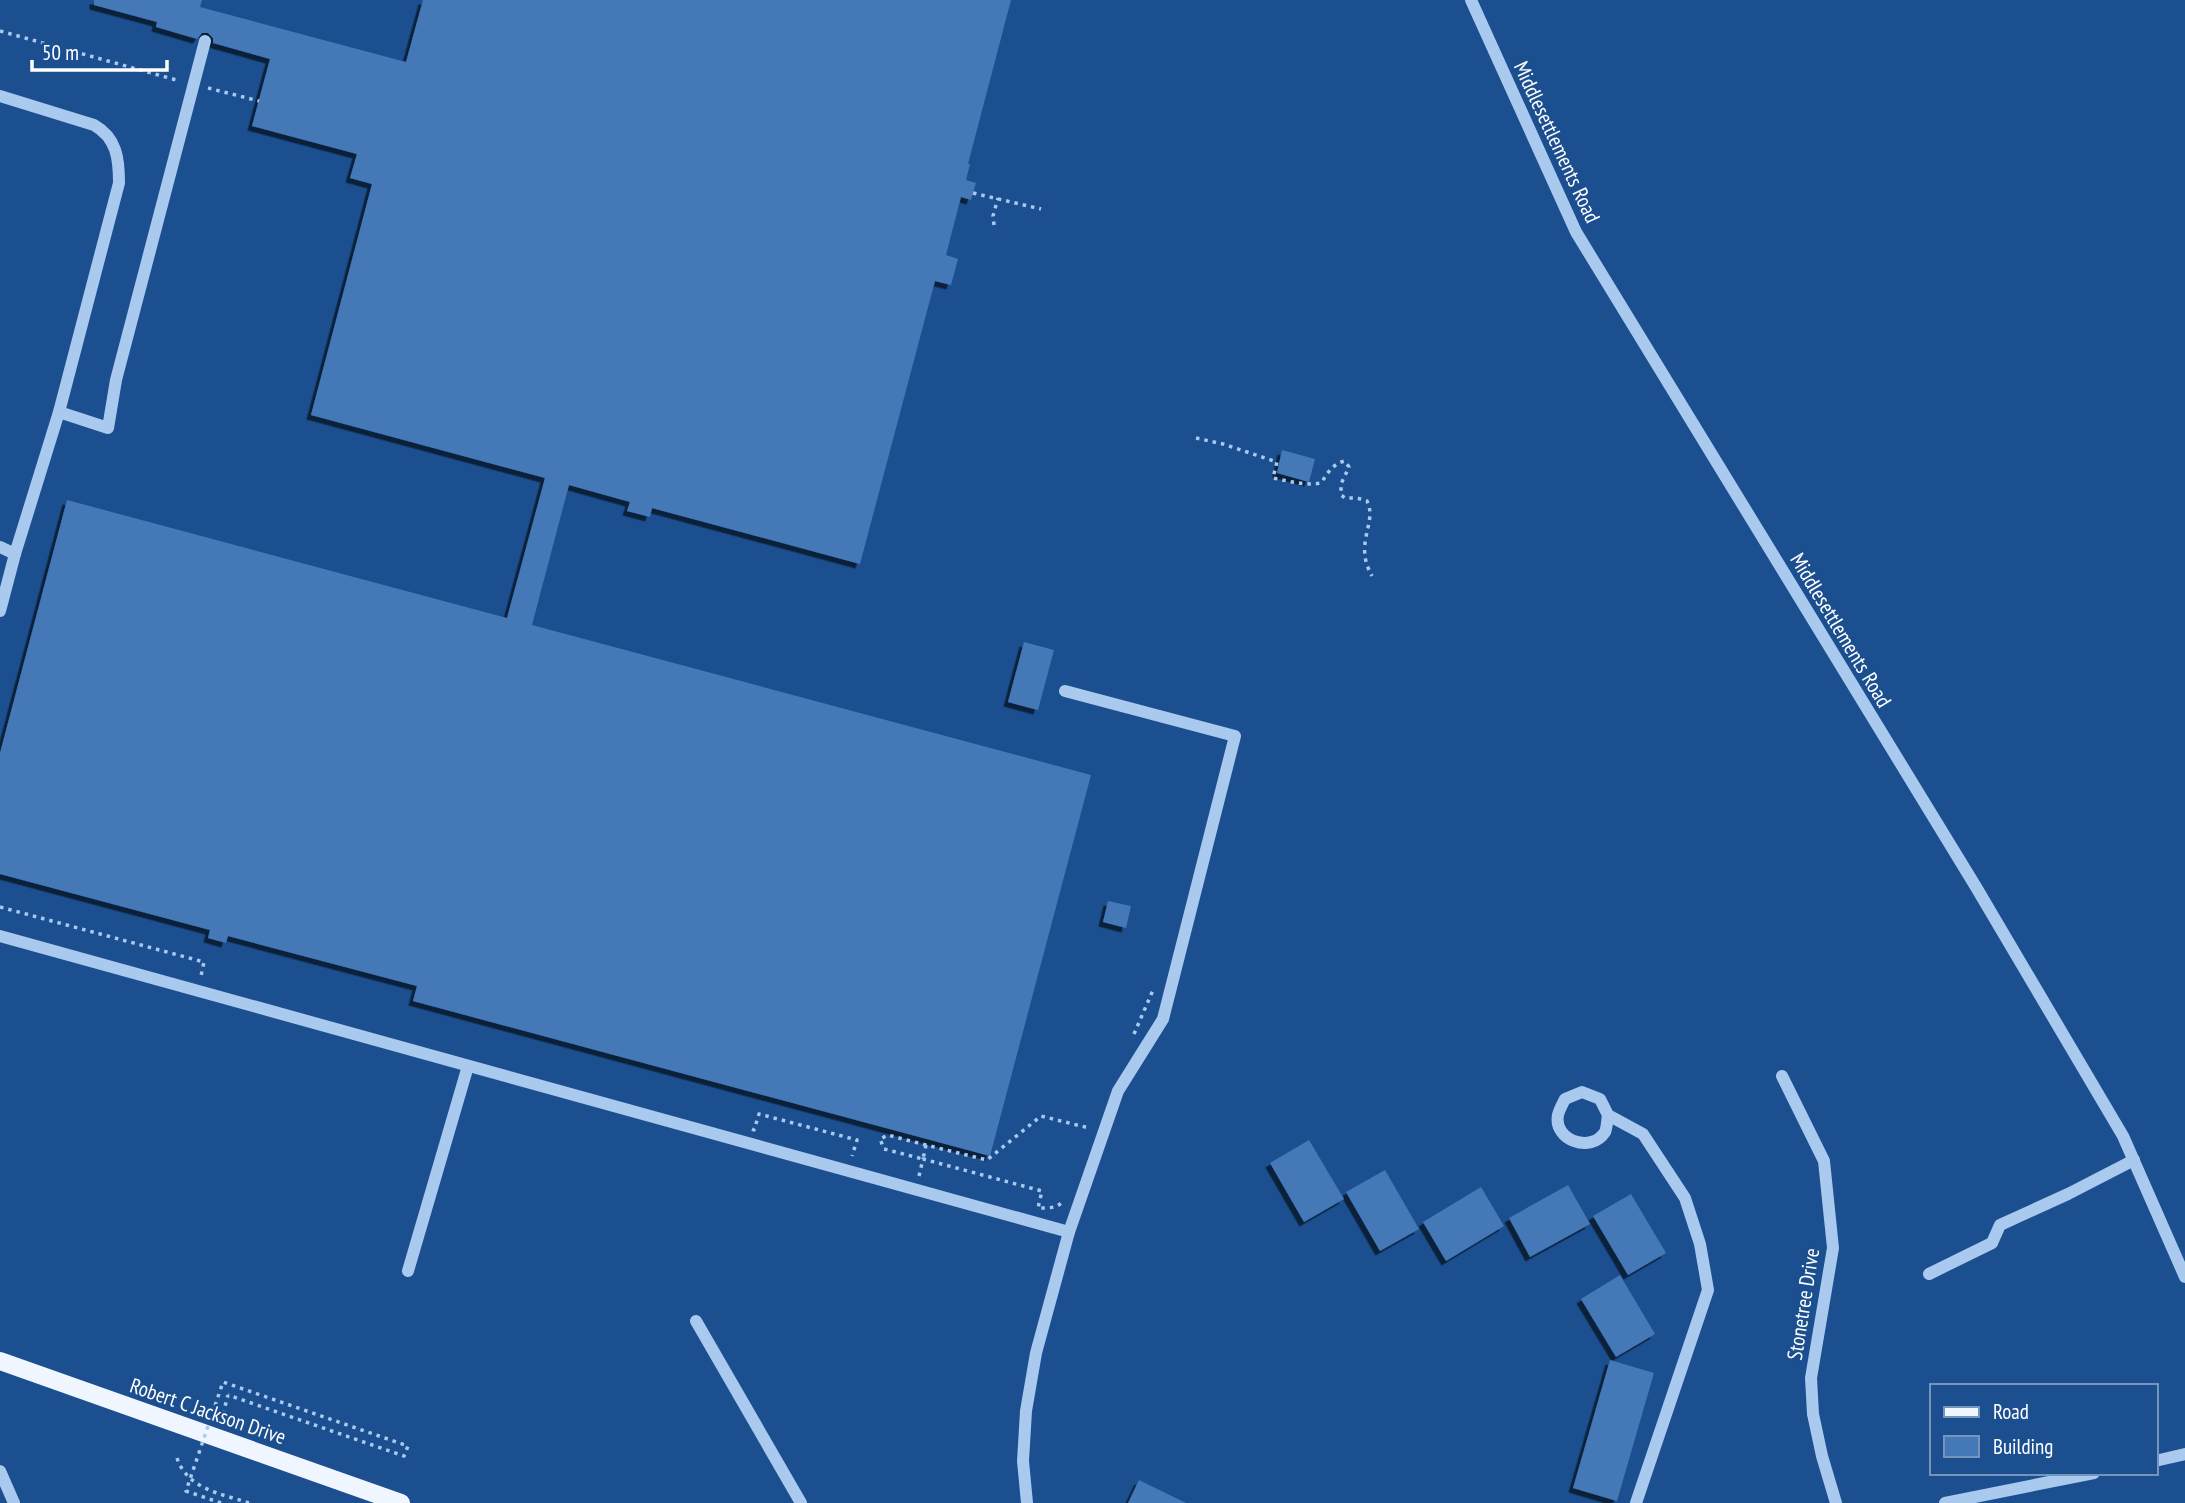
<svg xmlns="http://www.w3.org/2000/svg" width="2185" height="1503" viewBox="0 0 2185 1503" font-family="'PT Sans Narrow',sans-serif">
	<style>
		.building { fill: #4478b7; filter: url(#shadow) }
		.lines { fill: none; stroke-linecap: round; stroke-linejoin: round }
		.path { stroke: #a9c9ee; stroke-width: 3.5; stroke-dasharray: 3.5 5; stroke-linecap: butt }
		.minor { stroke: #a9c9ee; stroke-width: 12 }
		.major { stroke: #f0f6ff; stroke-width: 18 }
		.path-bridge { stroke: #a9c9ee; stroke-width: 3.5; stroke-dasharray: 3.5 5; stroke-linecap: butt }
		.labels { text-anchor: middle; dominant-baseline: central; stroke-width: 5; stroke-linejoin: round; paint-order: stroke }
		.street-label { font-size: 21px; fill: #fff; stroke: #1b4f8f }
	</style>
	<defs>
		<filter id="shadow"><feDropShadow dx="-4.5" dy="4.5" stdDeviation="0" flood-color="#0009"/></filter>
	</defs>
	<rect width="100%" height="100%" fill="#1b4f8f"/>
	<g class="building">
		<polygon points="94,0 202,0 200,7 406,62 423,0 1011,0 968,164 970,164 966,180 976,183 973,193 971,200 961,197 946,255 958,259 951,285 935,281 860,564 652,508 650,517 627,511 630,502 569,485 532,625 1091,775 990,1156 413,1001 417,986 228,936 226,943 208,938 210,930 0,874 0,753 67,500 507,618 545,478 311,415 372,184 350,178 357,154 252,126 270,59 213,43 213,38 208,33 202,33 197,39 156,27 157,22 94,5"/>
		<polygon points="1282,450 1315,459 1309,482 1277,473"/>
		<polygon points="1024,642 1054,650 1038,710 1008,702"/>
		<polygon points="1108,901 1131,906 1126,928 1103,922"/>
		<polygon points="1309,1140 1344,1199 1304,1222 1270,1163"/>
		<polygon points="1385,1170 1419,1229 1380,1251 1346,1192"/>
		<polygon points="1568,1185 1590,1224 1530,1257 1509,1218"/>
		<polygon points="1481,1187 1504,1226 1446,1261 1423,1222"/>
		<polygon points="1631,1194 1666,1253 1628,1275 1593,1216"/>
		<polygon points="1620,1275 1655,1334 1616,1357 1581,1299"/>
		<polygon points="1610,1360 1654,1373 1617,1501 1573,1488"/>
		<polygon points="1139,1480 1186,1503 1128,1503"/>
	</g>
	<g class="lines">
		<g class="path">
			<polyline points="0,31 180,81"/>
			<polyline points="208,88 259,101"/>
			<polyline points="973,193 1041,209"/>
			<polyline points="994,225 993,216 998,198"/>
			<path d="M1196 438 1223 444 1277 462 1273 478C1289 481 1304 486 1321 483 1328 473 1332 464 1345 461L1349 467 1341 484V495L1345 498H1357L1367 501C1378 523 1353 543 1372 576"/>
			<polyline points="0,907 204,962 201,976"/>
			<polyline points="1134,1034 1153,990"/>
			<polyline points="752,1129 754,1130 759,1114 857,1140 852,1156"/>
			<path d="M926 1145 923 1159 884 1149 880 1139 888 1135C921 1144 954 1152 987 1160L1041 1116 1089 1128"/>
			<path d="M919 1176 923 1159 1042 1191 1038 1208C1047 1208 1057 1209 1063 1201"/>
			<polyline points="223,1414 228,1395"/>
			<path d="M177 1458C187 1489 222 1494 249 1503"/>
		</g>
		<g class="minor">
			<polyline points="1471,0 1576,232 1976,887 2123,1136 2185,1277"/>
			<path d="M0 96 94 125C117 138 119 159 119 183L59 412 108 428 116 380 205 41"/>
			<polyline points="0,547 15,554 59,412"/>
			<polyline points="0,611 15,554"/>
			<polyline points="0,936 1069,1232"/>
			<polyline points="1782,1076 1824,1161 1833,1248 1811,1378 1813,1414 1822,1456 1836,1503"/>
			<path d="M1608 1115C1607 1120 1607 1128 1605 1132 1591 1154 1553 1140 1558 1115 1559 1110 1563 1103 1565 1099L1582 1092 1600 1099 1608 1115 1643 1134 1685 1198 1700 1244 1708 1290 1636 1503"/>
			<polyline points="408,1271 468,1066"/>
			<polyline points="1929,1274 1992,1243 2000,1225 2068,1194 2134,1160"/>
			<polyline points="696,1321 801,1503"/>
			<polyline points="2155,1461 2185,1454"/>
			<polyline points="0,1471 14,1503"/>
			<polyline points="1027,1503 1023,1461 1026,1411 1036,1353 1069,1232 1118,1091 1163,1019 1235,736 1065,691"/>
			<polyline points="1945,1503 2094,1473"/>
		</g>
		<polyline class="major" points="0,1361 401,1503"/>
		<polyline class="path-bridge" points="221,1503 186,1491 223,1382 408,1446 404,1456 228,1395"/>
	</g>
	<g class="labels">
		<g class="street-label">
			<text transform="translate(1557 142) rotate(65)">Middlesettlements Road</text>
			<text transform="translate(1841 630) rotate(59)">Middlesettlements Road</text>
			<text transform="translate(1803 1304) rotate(-81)">Stonetree Drive</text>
			<text transform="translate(208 1411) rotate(19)">Robert C Jackson Drive</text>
		</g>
	</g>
	<rect x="1930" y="1384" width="228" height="91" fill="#1b4f8f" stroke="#7695bc" stroke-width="2"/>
	<rect x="1944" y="1407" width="35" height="10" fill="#f0f6ff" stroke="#7695bc" stroke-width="2"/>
	<text x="1993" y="1419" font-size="21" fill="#ffffff">Road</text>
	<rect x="1944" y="1436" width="35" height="21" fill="#4478b7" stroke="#7695bc" stroke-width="2"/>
	<text x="1993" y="1454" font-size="21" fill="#ffffff">Building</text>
	<path d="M32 60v10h135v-10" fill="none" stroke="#ffffff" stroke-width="3.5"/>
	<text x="42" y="60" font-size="21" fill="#ffffff" stroke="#1b4f8f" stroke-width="5" paint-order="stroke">50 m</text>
</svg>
